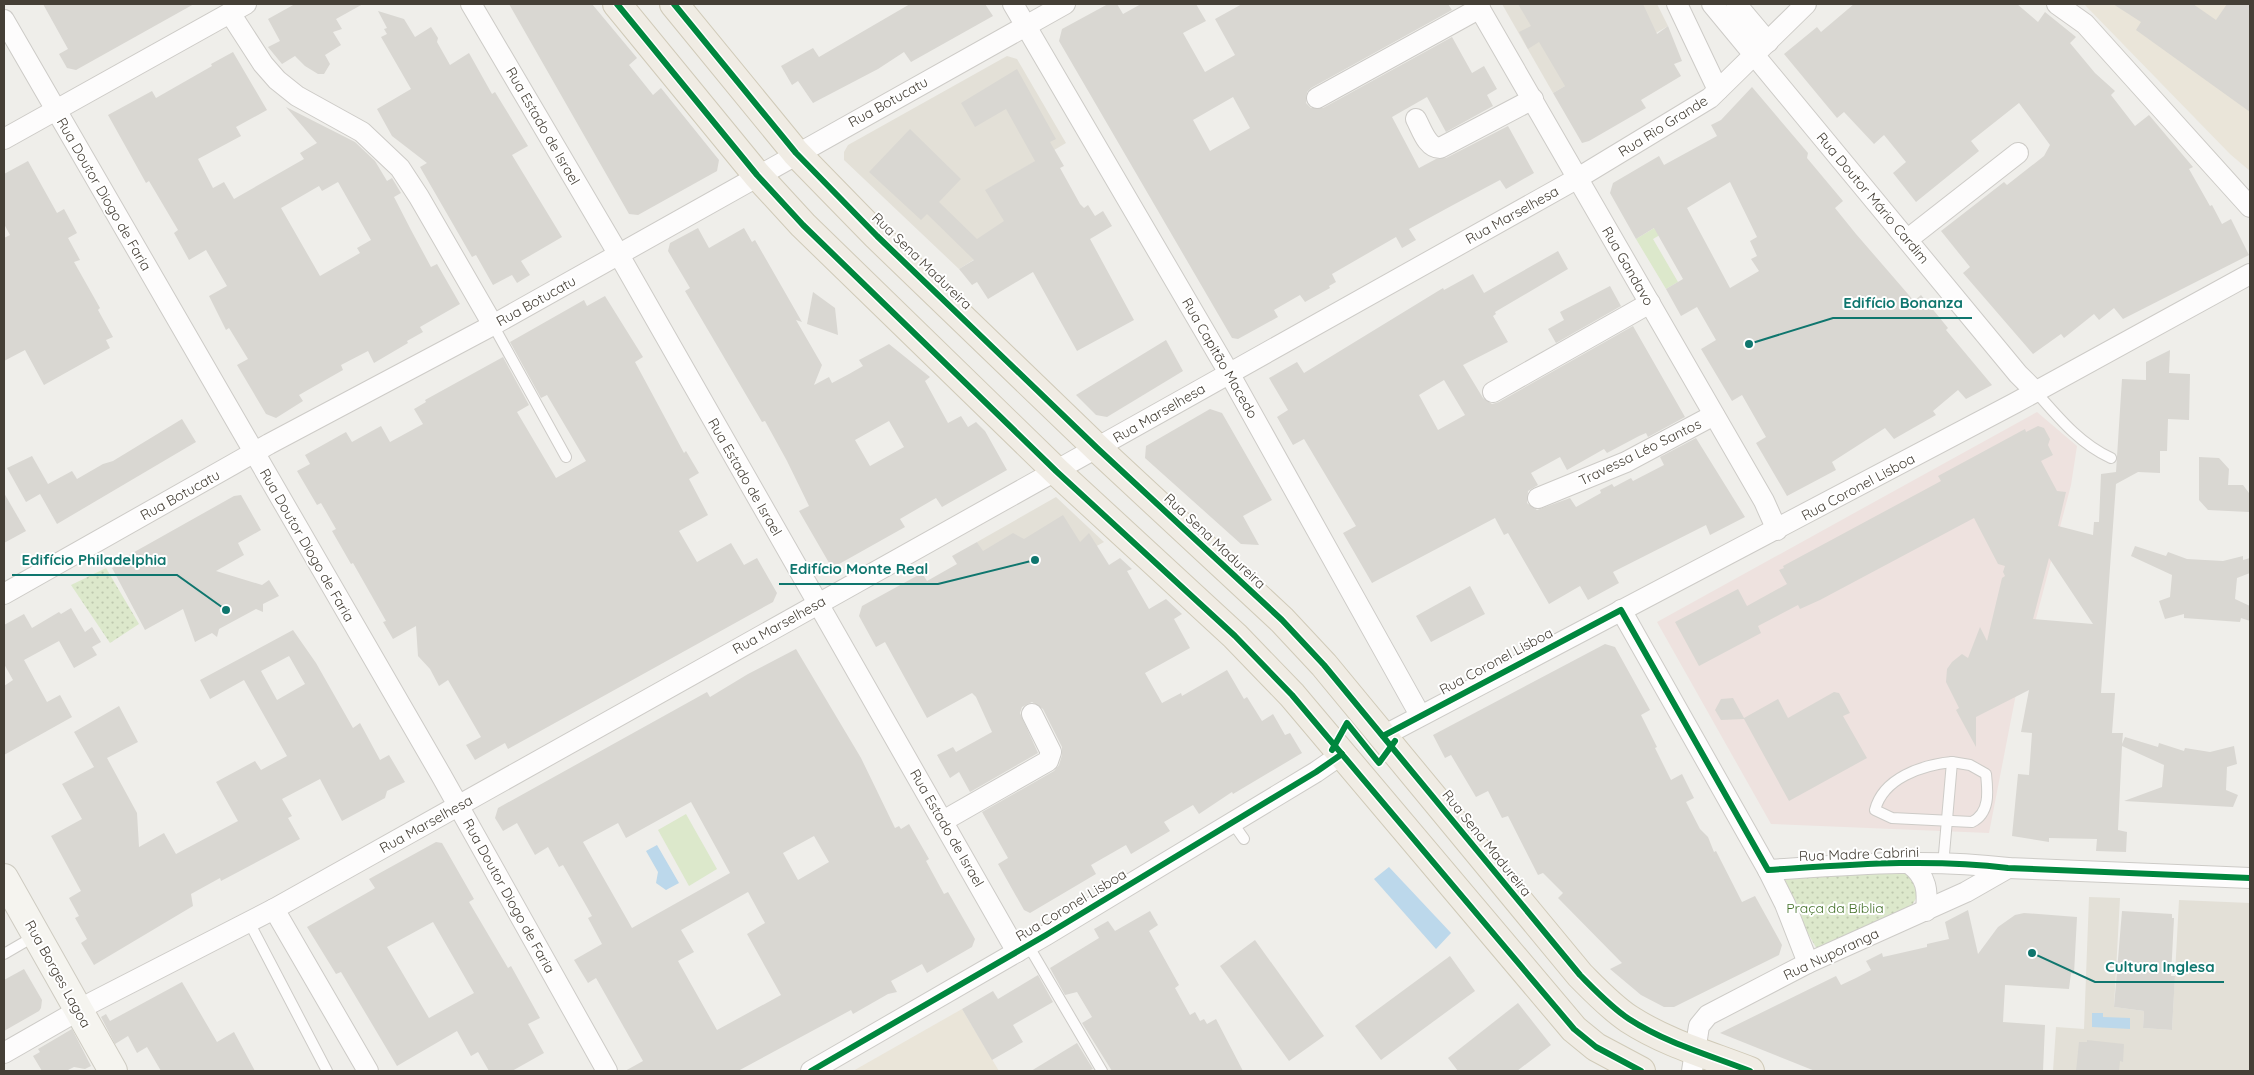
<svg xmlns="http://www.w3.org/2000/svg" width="2254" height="1075" viewBox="0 0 2254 1075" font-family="Quicksand,sans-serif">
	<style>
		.residential { fill: #e3e0d7 }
		.education { fill: #eae5d9 }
		.medical { fill: #eee2df }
		.grass { fill: url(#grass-dots) }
		.garden { fill: #dce8cb }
		.water { fill: #bcd8eb }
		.building { fill: #d9d7d2; fill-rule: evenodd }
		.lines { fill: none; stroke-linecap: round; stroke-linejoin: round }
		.lane-casing { stroke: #cdcbc7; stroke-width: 12 }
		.street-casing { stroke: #cdcbc7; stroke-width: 22 }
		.secondary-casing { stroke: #cecbc1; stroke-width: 30 }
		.primary-casing { stroke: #d0cab8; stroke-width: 30 }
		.lane { stroke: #fdfcfc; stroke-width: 10 }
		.street { stroke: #fdfcfc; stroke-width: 20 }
		.secondary { stroke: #f5f4ef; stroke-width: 28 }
		.primary { stroke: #f0ece4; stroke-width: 28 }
		.cycleway-casing { stroke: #fff; stroke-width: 9 }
		.cycleway { stroke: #00873e; stroke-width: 6 }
		.labels { text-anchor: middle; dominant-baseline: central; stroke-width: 4; stroke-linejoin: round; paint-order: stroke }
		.street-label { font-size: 14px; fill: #453f36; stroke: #fff }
		.park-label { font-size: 14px; fill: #47732d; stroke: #fff }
		.leader { fill: none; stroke: #0f766e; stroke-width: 2 }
		.callout-dot { fill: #0f766e; stroke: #fff; stroke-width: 2 }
		.callout-label { font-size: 15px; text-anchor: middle; font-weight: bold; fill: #0f766e; stroke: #fff; stroke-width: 4; stroke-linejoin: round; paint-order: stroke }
	</style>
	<defs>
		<pattern id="grass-dots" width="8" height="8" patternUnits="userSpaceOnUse" patternTransform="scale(1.25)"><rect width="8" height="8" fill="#dce8cb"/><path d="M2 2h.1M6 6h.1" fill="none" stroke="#bec8af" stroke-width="1.8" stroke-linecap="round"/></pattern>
	</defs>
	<rect width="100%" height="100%" fill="#efeeea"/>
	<g class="residential">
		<polygon points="1502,4 1657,4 1668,26 1553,93"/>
		<polygon points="1007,56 1017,59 1066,143 986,190 1013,235 959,269 844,160 844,152 848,145"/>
		<polygon points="1056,497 1104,542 1082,554 1026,627 977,542"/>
		<polygon points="2089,897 2120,898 2114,1007 2144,1011 2143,1028 2172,1030 2179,900 2250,903 2250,1071 2053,1071 2056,1027 2084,1029"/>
	</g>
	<g class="education">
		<polygon points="2084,4 2250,4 2250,171 2230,154"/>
		<polygon points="962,1009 999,1071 853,1071"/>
	</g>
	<polygon class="medical" points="2037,412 2077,446 2071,485 2015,699 1989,833 1771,824 1657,622"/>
	<g class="grass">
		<polygon points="106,568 139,624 110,643 71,585"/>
		<polygon points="1906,870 1914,878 1919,894 1902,920 1817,949 1790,903 1780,878"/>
	</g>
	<g class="garden">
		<polygon points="1676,215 1680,223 1653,239 1678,282 1666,289 1636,239"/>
		<polygon points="686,814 717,869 689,886 658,830"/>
	</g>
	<g class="water">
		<polygon points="657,845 679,883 666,890 656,883 658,872 646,851"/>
		<polygon points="1389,867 1451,933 1436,949 1374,879"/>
		<polygon points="2092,1013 2103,1013 2103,1017 2130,1018 2130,1029 2092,1027"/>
	</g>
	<g class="building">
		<polygon points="43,4 194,4 76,70 67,68 59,54 68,49"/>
		<polygon points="295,4 363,4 336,19 342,29 333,32 341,45 325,55 330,64 324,74 318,74 305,66 295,56 282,64 268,47 280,41 268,19"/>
		<polygon points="509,4 592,4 637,58 629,65 653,95 661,88 719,160 717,171 638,215 629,214"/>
		<polygon points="910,4 985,4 993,16 911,62 904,52 878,69 813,103 798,81 792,85 781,66 813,48 819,57"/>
		<path d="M1108 4H1117L1123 14 1141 4H1196L1206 21 1183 33 1205 72 1235 55 1215 19 1242 4H1448L1452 10 1311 88 1307 92 1306 103 1311 108H1323L1452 37 1472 73 1484 66 1497 89 1487 95 1493 106 1446 132 1427 97 1392 117 1419 168 1436 159 1446 158 1508 126 1534 173 1506 189 1500 180 1453 205 1409 229 1416 240 1402 248 1396 237 1332 274 1336 282 1329 286 1330 288 1305 302 1300 295 1274 310 1278 317 1238 339 1232 338 1059 41 1062 29ZM1233 97 1250 128 1210 151 1193 120Z"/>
		<polygon points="1518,4 1643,4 1657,34 1668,26 1682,61 1674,64 1681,76 1641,100 1646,108 1589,141 1582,143 1553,93 1565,86 1539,42 1528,49 1519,32 1531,26"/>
		<polygon points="1854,4 2017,4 2038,22 2045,12 2076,37 2070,43 2095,73 2115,91 2111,95 2135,126 2149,115 2193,167 2189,169 2210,206 2212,205 2222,224 2231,219 2249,255 2123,319 2114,308 2099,320 2094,314 2064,338 2061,334 2033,354 1963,273 1970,267 1941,231 2004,182 2007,185 2044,156 2050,145 2019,103 1971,141 1979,151 1916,202 1893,173 1906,162 1884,135 1874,144 1844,112 1837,118 1784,54 1817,27 1821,32"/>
		<polygon points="2113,4 2193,4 2216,20 2227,4 2250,4 2250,112 2136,30 2141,22"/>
		<polygon points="378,11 404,19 415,37 431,27 438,38 437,42 450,65 469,53 492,94 495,92 528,146 512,155 562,237 521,261 530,275 517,283 512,275 493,285 476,255 472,257 420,167 427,163 392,136 377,109 411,89 381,37 387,34 384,29 387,28"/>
		<path d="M233 52 267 110 236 127 241 136 198 159 213 188 224 182 234 199 304 159 300 153 317 143 286 107 355 142 375 161 387 181 392 178 401 193 394 197 411 230 431 267 437 264 460 304 420 327 423 332 407 341 408 343 374 363 368 351 341 365 343 370 299 395 303 401 276 418 266 414 237 365 248 359 229 328 226 330 209 296 227 286 206 250 189 260 174 233 178 230 149 181 146 183 108 115 152 91 156 98 212 66 211 64ZM338 182 371 240 357 248 360 253 320 276 281 208 319 186 322 191Z"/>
		<polygon points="1017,69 1056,139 1050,142 1064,166 1060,168 1080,204 1084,208 1088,205 1095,216 1103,211 1112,226 1090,239 1134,320 1077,351 1033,272 988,299 977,282 972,285 959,269 974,260 927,214 921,220 869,172 910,129 961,179 939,202 977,239 1004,221 985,190 1035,161 1006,109 975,127 961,103"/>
		<path d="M1752 87 1808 153 1807 158 1843 201 1835 208 1856 234 1914 301 1921 295 1948 328 1946 330 1992 385 1966 399 1958 390 1933 411 1936 415 1894 439 1885 428 1832 462 1836 470 1787 496 1756 443 1766 437 1742 395 1732 401 1701 349 1716 340 1697 307 1681 316 1666 289 1683 279 1654 228 1636 239 1610 193 1613 183 1659 156 1664 165 1717 136 1711 125 1721 120ZM1730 182 1757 237 1750 241 1757 256 1751 259 1759 271 1730 288 1687 208Z"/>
		<polygon points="28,161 57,213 64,209 77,233 68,238 80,260 74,262 100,308 98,310 113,337 106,340 110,348 44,385 25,350 4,361 4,238 10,235 4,224 4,174"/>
		<path d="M698 228 709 248 744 228 752 242 755 240 802 322 796 320 822 365 814 385 829 377 832 383 849 374 863 366 859 360 889 344 930 377 925 381 948 423 961 416 968 427 976 422 985 431 1007 470 942 507 936 498 900 519 905 527 832 568 799 511 809 506 787 461 765 421 762 422 685 291 690 288 668 251 670 243ZM889 421 904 447 870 466 855 440Z"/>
		<path d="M1558 251 1568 269 1495 312 1496 314 1493 316 1508 342 1463 365 1483 398 1492 404 1499 402 1633 326 1685 417 1648 437 1646 433 1639 436 1607 453 1604 449 1567 470 1560 457 1531 473 1538 485 1528 491 1527 503 1537 510 1570 498 1576 507 1601 493 1600 490 1612 484 1614 487 1631 478 1633 481 1664 465 1660 457 1696 438 1745 517 1710 535 1706 525 1613 572 1619 583 1588 600 1580 586 1549 604 1508 533 1504 535 1495 518 1372 583 1343 533 1356 526 1304 439 1293 445 1277 417 1288 410 1269 378 1297 362 1304 373 1443 288 1444 290 1473 274 1484 293ZM1444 380 1465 415 1438 430 1419 395Z"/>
		<polygon points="1610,286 1621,306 1556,343 1548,329 1564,320 1560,312"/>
		<polygon points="813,292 835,308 838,335 807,324"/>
		<polygon points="605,296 643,357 635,362 684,453 686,451 699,473 689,479 708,515 679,531 697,562 731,543 744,565 757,558 777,593 773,602 508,749 505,743 475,760 466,745 481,737 448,680 439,686 430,669 418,656 416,626 393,639 383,622 386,621 353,563 351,564 332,531 336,529 321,503 317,505 297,471 310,464 305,455 346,432 352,442 381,426 390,442 423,424 414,409 426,402 425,400 503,357 529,405 517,412 556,478 586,461 547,395 541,398 510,342 584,300 587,306"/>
		<polygon points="1166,340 1183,371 1107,417 1096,415 1076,395"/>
		<path d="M2170 350 2169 373 2190 374 2189 420 2168 419 2167 451H2160V473L2138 472 2116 484 2101 693H2115L2112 733H2123L2122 744 2125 737 2158 747 2159 743 2184 751 2185 748 2210 752 2234 746 2237 764 2227 767 2226 790 2238 795 2233 807 2124 801 2162 787 2164 765 2122 746 2118 830 2127 832 2126 852 2096 851 2097 839 2049 838V842L2012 836 2018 774 2029 775 2032 733 2021 732 2029 690 1976 717V747L1956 710 1959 708 1946 682 1947 669 1952 662 1962 654 1968 658 1980 627 1987 641 2002 578 2005 576 2003 572 2005 566 1998 564 1974 518 1820 600 1800 609 1798 605 1758 626 1761 633 1699 666 1675 622 1738 589 1747 606 1787 584 1779 570 1784 568 1783 566 1941 481 1938 476 2025 429 2026 432 2038 426 2044 428 2050 439 2048 445 2053 455 2041 461 2057 491 2066 492 2058 526 2093 535 2094 522H2099L2101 474 2116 472 2122 379 2146 380V362ZM2049 558 2093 624 2033 619Z"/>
		<polygon points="1210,409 1222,413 1272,500 1243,516 1259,545 1241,544 1145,458 1146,446"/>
		<polygon points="182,419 196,442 57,524 40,494 26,502 7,468 32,456 48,484 72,471 77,479 103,464 113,461"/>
		<polygon points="2199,457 2219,458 2229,469 2228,485 2243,485 2249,493 2249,512 2208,510 2199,500"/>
		<polygon points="4,493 26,531 4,543"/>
		<polygon points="241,495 261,530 238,543 244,555 216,571 262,585 269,580 279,596 263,604 263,612 256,609 219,629 217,637 212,633 195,642 183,609 145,630 112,568 131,558 129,555 234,496"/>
		<polygon points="1063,515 1080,542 1089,533 1109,565 1120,558 1132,569 1127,571 1149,609 1166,599 1182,614 1174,619 1190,648 1145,673 1162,703 1181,693 1182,696 1227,670 1244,699 1247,697 1262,721 1273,714 1285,735 1290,733 1302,753 1233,794 1232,792 1199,814 1193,805 1164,822 1170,831 1131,854 1126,845 1091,865 1096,874 1030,913 1024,910 998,864 1008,858 982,812 1054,771 1059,765 1062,755 1062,747 1043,709 1032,702 1022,707 1020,713 1038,753 970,792 959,772 950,778 937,755 953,747 956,752 992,732 976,697 972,693 927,718 885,642 876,647 859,616 862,606 922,573 927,581 957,564 952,556 977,542 983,551 1013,533 1024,539"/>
		<polygon points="2135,546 2166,556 2168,552 2187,559 2223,561 2243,556 2243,560 2250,558 2250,573 2237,578 2235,599 2250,606 2250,621 2241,618 2240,622 2184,618 2184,614 2165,619 2159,601 2170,597 2172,575 2131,556"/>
		<polygon points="1470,586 1485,614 1431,642 1416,616"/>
		<polygon points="71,608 85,632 92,627 101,642 92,647 97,655 74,668 59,641 24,660 47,702 60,695 72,717 4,755 4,686 13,680 4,664 4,625 24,614 32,628 59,612 61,614"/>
		<path d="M293 630 316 663 353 728 360 723 380 760 389 755 405 782 387 791 385 798 342 821 320 779 282 799 292 816 288 818 300 839 221 881 220 878 191 894 193 906 94 965 81 943 87 939 75 918 79 916 69 898 81 891 51 836 82 819 62 784 94 767 74 732 119 706 138 742 107 758 137 813 139 847 164 833 176 854 238 821 216 782 255 761 261 770 287 756 244 680 210 699 200 680ZM289 656 305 684 277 700 261 671Z"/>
		<polygon points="1605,644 1615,647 1650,710 1641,715 1657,747 1655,748 1671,780 1682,774 1694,798 1686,802 1700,829 1708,837 1714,852 1716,851 1742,902 1755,896 1782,945 1779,955 1674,1007 1664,1007 1641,995 1610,969 1622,963 1558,898 1563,893 1543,873 1538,875 1508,816 1502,818 1488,791 1476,797 1451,755 1445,758 1433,735"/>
		<path d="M796 649 861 758 895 828 899 826 901 829 909 824 929 859 926 861 944 894 948 892 975 939 972 947 927 973 922 964 891 981 897 992 888 994 853 1014 851 1010 738 1071H625L643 1061 596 978 588 983 574 960 602 944 588 918 592 916 563 865 559 867 548 847 535 855 517 823 503 831 495 818 498 808 707 692 710 697 748 674ZM691 802 730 873 632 928 583 842 618 823 626 838ZM814 836 829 862 798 880 783 853ZM748 892 765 923 747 934 781 995 717 1030 678 961 694 952 681 930Z"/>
		<polygon points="1834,692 1839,693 1850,713 1843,716 1867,758 1789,801 1744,719 1721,720 1715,710 1721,699 1733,698 1744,718 1778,699 1788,718"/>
		<path d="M436 842 442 843 474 899 469 902 508 968 511 966 540 1018 528 1024 544 1053 512 1071H489L478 1052 471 1056 457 1031 397 1066 341 972 336 974 307 927 372 890 375 888 369 879ZM433 922 474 993 429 1018 387 947Z"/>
		<polygon points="1968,910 1978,954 1998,927 2015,915 2024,913 2077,917 2074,974 2071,973 2069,989 2005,985 2003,1022 2045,1025 2043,1071 1815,1071 1720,1033 1836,976 1841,985 1856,978 1871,970 1866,961 1882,953 1883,957 1927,947 1927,944 1949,939 1945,922"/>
		<polygon points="1150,911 1158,925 1149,931 1179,985 1175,988 1190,1015 1195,1012 1200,1021 1204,1019 1207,1024 1216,1019 1243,1071 1112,1071 1082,1023 1092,1017 1077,992 1065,995 1050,968 1099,938 1094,929 1108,921 1115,931"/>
		<polygon points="2122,911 2172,914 2172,918 2174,918 2171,976 2175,976 2172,1030 2143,1028 2144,1011 2114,1007"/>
		<polygon points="1255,940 1324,1036 1289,1061 1220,966"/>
		<polygon points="1450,956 1475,991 1381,1060 1355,1026"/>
		<polygon points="24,969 42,1000 41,1008 39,1011 4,1031 4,980"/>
		<polygon points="1038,975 1053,1002 1013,1025 1023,1042 992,1060 962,1009 993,991 998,999"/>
		<polygon points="182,982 217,1042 234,1032 255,1071 161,1071 147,1047 137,1053 128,1036 115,1044 101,1017 106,1014 110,1021"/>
		<polygon points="1518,1003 1551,1045 1517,1071 1458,1071 1448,1058"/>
		<polygon points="72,1029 91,1066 85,1069 74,1067 66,1071 42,1071 33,1056 40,1052 38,1049"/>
		<polygon points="2087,1040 2124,1044 2123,1062 2120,1061 2119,1071 2076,1071 2079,1042 2087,1042"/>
		<polygon points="1077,1043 1093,1069 1088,1071 1031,1071"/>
	</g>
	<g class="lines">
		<defs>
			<g id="lane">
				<polyline points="493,325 566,457"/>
				<path d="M2036 392C2058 417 2080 444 2111 458"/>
				<path d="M1952 762 1970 765 1986 774C1988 792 1990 813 1972 822L1892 818 1875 810C1883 778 1922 765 1952 762Z"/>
				<polyline points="1232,822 1244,839"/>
				<polyline points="1947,864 1944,854 1952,762"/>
				<polyline points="249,922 327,1071"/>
				<polyline points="1028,945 1102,1071"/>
				<polyline points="4,954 35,936"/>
			</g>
			<g id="street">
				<polyline points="471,4 619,255 1017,952"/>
				<polyline points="1013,4 1229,373 1420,715"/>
				<polyline points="1477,4 1764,501 1777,530"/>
				<polyline points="1677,4 1718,90"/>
				<polyline points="1712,4 2018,374 2036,392"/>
				<polyline points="1736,4 1768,42"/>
				<polyline points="2057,4 2085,24 2250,207"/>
				<polyline points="230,13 263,64 277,80 297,96 362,132 400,168 419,197 493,325"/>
				<polyline points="4,20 441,775 607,1071"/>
				<polyline points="1317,98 1480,8"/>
				<path d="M1416 119C1422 130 1427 148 1440 148L1533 99"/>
				<polyline points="4,139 246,4"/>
				<polyline points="1908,239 2018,153"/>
				<polyline points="1493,392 1650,303"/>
				<polyline points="1538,498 1626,462 1714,415"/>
				<polyline points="4,594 269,444 493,325 1065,4"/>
				<polyline points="1621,610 1768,870 1785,904 1808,963"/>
				<polyline points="1383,736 2015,403 2250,274"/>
				<polyline points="943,821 1048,761 1051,752 1032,714"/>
				<path d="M1910 864C1927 877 1928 891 1926 911"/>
				<path d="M1768 870C1847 865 1928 858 2008 868L2250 878"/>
				<polyline points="274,909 368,1071"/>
				<polyline points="4,1053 93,1002 274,909 1578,178 1710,98 1806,4"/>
				<polyline points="811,1071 1046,935 1316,772 1342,754"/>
				<polyline points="1692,1071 1699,1026 1708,1015 1808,963 1966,892 2008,868"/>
			</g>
			<polyline id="secondary" points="4,878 113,1071"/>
			<g id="primary">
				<polyline points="617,4 757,175 803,225 1056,471 1235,636 1292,695 1574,1029 1596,1047 1641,1071"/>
				<path d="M674 4 796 153 877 236 1097 448 1282 620 1324 665 1580 975C1596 991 1611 1007 1629 1019 1666 1043 1709 1055 1750 1071"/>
			</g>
		</defs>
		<use href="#lane" class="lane-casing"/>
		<use href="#street" class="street-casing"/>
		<use href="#secondary" class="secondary-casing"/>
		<use href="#primary" class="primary-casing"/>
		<use href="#lane" class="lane"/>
		<use href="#street" class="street"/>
		<use href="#secondary" class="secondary"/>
		<use href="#primary" class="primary"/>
		<defs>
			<g id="cycleway">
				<polyline points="617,4 757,175 803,225 1056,471 1235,636 1292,695 1574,1029 1596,1047 1641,1071"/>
				<path d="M674 4 796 153 877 236 1097 448 1282 620 1324 665 1580 975C1596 991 1611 1007 1629 1019 1666 1043 1709 1055 1750 1071"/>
				<path d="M1383 736 1621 610 1768 870C1847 865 1928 858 2008 868L2250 878"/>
				<polyline points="1332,750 1347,723 1379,763 1395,741"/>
				<polyline points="811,1071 1046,935 1316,772 1342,754"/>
			</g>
		</defs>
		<use href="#cycleway" class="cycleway-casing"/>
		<use href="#cycleway" class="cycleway"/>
	</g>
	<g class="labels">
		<g class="street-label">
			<text transform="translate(888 102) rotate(-29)">Rua Botucatu</text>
			<text transform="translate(543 126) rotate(60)">Rua Estado de Israel</text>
			<text transform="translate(1663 126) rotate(-32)">Rua Rio Grande</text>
			<text transform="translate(104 194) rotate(60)">Rua Doutor Diogo de Faria</text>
			<text transform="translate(1873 198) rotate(50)">Rua Doutor Mário Cardim</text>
			<text transform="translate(1512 215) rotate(-29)">Rua Marselhesa</text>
			<text transform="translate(922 261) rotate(44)">Rua Sena Madureira</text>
			<text transform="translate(1628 266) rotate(60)">Rua Gandavo</text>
			<text transform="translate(536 301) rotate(-29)">Rua Botucatu</text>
			<text transform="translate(1220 358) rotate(60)">Rua Capitão Macedo</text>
			<text transform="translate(1159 413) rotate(-30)">Rua Marselhesa</text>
			<text transform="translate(1640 452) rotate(-26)">Travessa Léo Santos</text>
			<text transform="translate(745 477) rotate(60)">Rua Estado de Israel</text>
			<text transform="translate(1858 487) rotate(-28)">Rua Coronel Lisboa</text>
			<text transform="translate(180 495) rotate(-29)">Rua Botucatu</text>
			<text transform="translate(1215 541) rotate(43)">Rua Sena Madureira</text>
			<text transform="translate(307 545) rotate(60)">Rua Doutor Diogo de Faria</text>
			<text transform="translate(779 625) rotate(-29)">Rua Marselhesa</text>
			<text transform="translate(1496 661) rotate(-28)">Rua Coronel Lisboa</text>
			<text transform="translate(426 824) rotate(-29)">Rua Marselhesa</text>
			<text transform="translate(947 828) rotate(60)">Rua Estado de Israel</text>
			<text transform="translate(1487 843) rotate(51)">Rua Sena Madureira</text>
			<text transform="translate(1859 854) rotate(-2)">Rua Madre Cabrini</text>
			<text transform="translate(509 896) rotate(61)">Rua Doutor Diogo de Faria</text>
			<text transform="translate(1071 905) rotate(-31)">Rua Coronel Lisboa</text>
			<text transform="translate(1831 954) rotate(-25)">Rua Nuporanga</text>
			<text transform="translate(58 974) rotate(61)">Rua Borges Lagoa</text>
		</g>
		<g class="park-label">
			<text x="1835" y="908">Praça da Bíblia</text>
		</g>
	</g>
	<path class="leader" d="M1749 344L1833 318H1972M226 610L177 575H12M1035 560L938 584H779M2032 953L2095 982H2224"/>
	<g class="callout-dot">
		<circle cx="1749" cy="344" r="5"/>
		<circle cx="226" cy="610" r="5"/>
		<circle cx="1035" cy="560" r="5"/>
		<circle cx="2032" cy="953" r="5"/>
	</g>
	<g class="callout-label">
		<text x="1903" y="308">Edifício Bonanza</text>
		<text x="94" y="565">Edifício Philadelphia</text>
		<text x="859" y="574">Edifício Monte Real</text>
		<text x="2160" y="972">Cultura Inglesa</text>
	</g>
	<rect width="2254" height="1075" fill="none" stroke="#453f36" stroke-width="10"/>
</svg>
